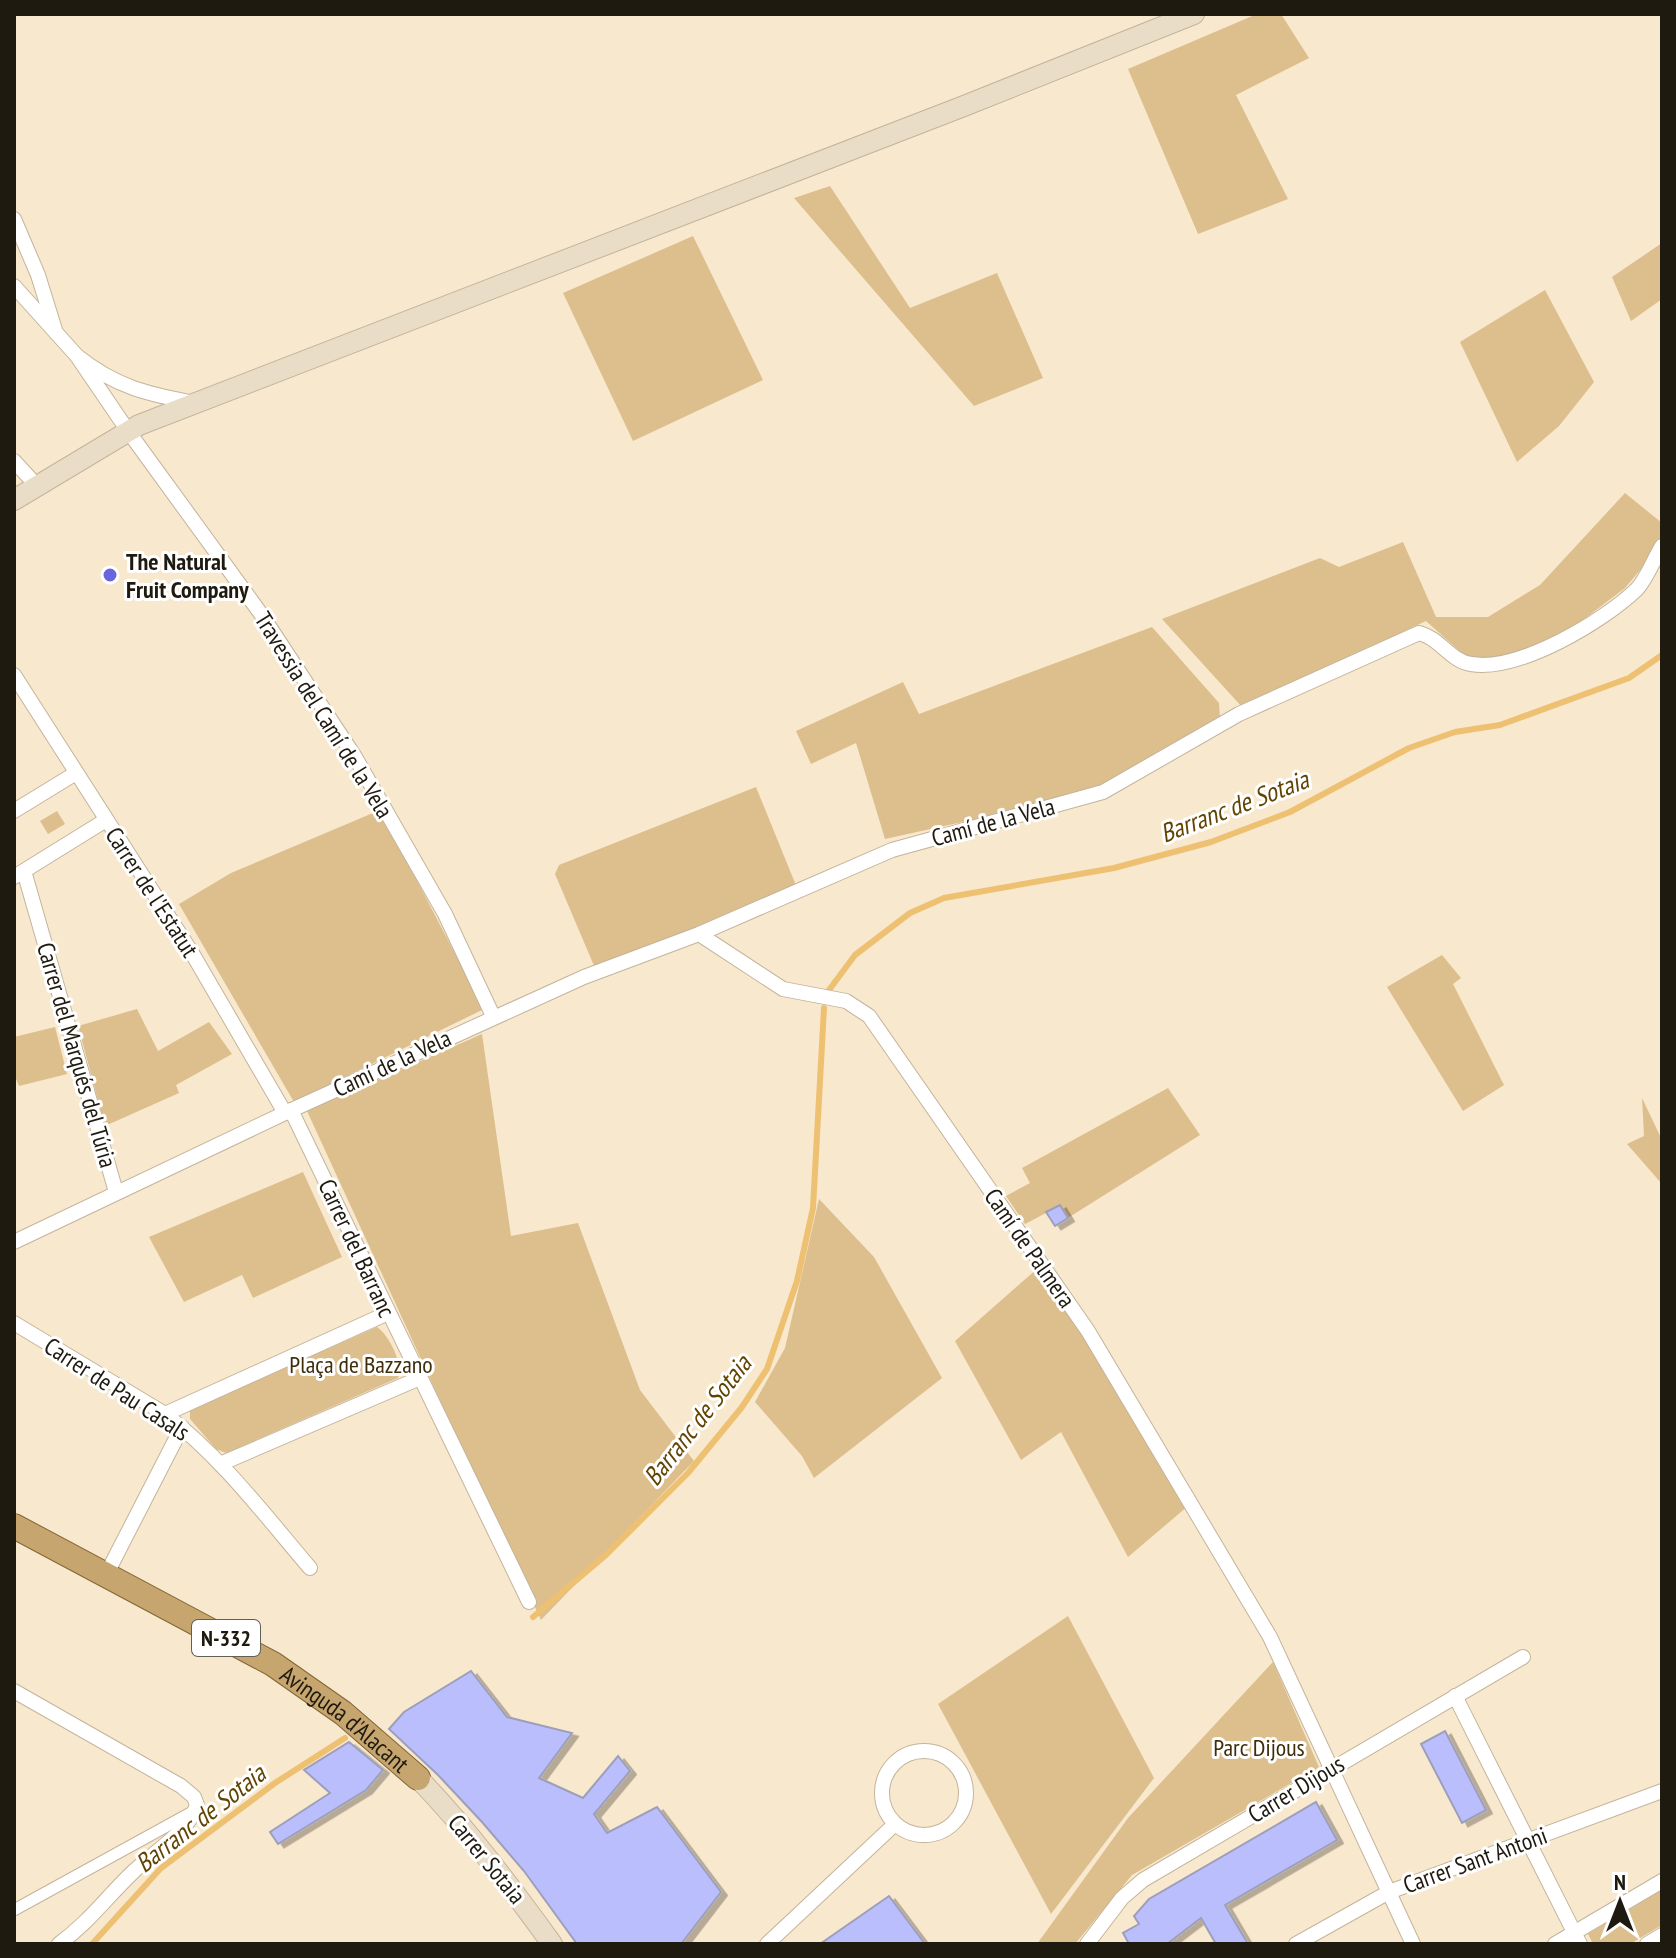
<svg xmlns="http://www.w3.org/2000/svg" width="1676" height="1958" viewBox="0 0 1676 1958" font-family="'PT Sans Narrow',sans-serif">
	<style>
		.green { fill: #ddbe8d }
		.lines { fill: none; stroke-linecap: round; stroke-linejoin: round }
		.stream { stroke: #eec072; stroke-width: 6 }
		.building { fill: #babefd; stroke: #9d9fba; stroke-width: 2; filter: url(#shadow) }
		.pedestrian-casing { stroke: #c3b49b; stroke-width: 13 }
		.minor-casing { stroke: #c3b49b; stroke-width: 16 }
		.secondary-casing { stroke: #c3b49b; stroke-width: 22 }
		.trunk-casing { stroke: #826635; stroke-width: 26 }
		.pedestrian { stroke: #fff; stroke-width: 11 }
		.minor { stroke: #fff; stroke-width: 14 }
		.secondary { stroke: #e9ddc8; stroke-width: 20 }
		.trunk { stroke: #c6a66e; stroke-width: 24 }
		.poi-dot { fill: #6a64de; stroke: #fff; stroke-width: 3 }
		.labels { text-anchor: middle; dominant-baseline: central; stroke-width: 6; stroke-linejoin: round; paint-order: stroke }
		.shield { fill: #fff; stroke: #625f58; stroke-width: 2 }
		.shield-label { font-size: 22px; font-weight: bold; fill: #1f1a10 }
		.poi-label { font-size: 24px; font-weight: bold; fill: #1f1a10; stroke: #fff; text-anchor: start }
		.street-label { font-size: 24px; fill: #1f1a10; stroke: #fff }
		.park-label { font-size: 24px; fill: #3f2c09; stroke: #fff }
		.water-label { font-size: 26px; font-style: italic; fill: #624402; stroke: #fff }
	</style>
	<defs>
		<filter id="shadow"><feDropShadow dx="6" dy="3.5" stdDeviation="0" flood-color="#0004"/></filter>
	</defs>
	<rect width="100%" height="100%" fill="#f8e8ce"/>
	<g class="green">
		<polygon points="1257,14 1281,14 1309,58 1236,95 1288,199 1198,234 1128,69"/>
		<polygon points="830,186 910,308 997,273 1043,378 974,406 794,198"/>
		<polygon points="693,236 763,380 633,441 563,293"/>
		<polygon points="1662,243 1662,299 1631,321 1612,277"/>
		<polygon points="1545,290 1594,382 1559,426 1517,462 1460,342"/>
		<polygon points="1625,493 1662,523 1662,544 1625,588 1562,636 1518,655 1483,660 1464,655 1426,621 1242,707 1162,619 1320,558 1339,567 1403,542 1436,617 1488,617 1540,585"/>
		<polygon points="1152,627 1219,703 1220,718 1112,783 1053,802 885,839 856,743 811,764 796,731 903,682 919,714"/>
		<polygon points="756,787 797,888 595,968 555,874 559,865"/>
		<polygon points="380,810 484,1009 294,1102 179,904 231,873"/>
		<polygon points="57,811 65,824 48,834 40,821"/>
		<polygon points="1442,955 1461,978 1453,984 1504,1085 1463,1111 1387,987"/>
		<polygon points="137,1009 158,1051 209,1022 232,1054 176,1085 179,1093 105,1126 78,1026"/>
		<polygon points="55,1027 67,1074 19,1086 14,1074 14,1037"/>
		<polygon points="482,1034 511,1236 578,1223 640,1390 694,1461 541,1620 307,1111"/>
		<polygon points="1168,1088 1200,1135 1055,1226 1046,1213 1025,1224 1006,1196 1030,1183 1022,1168"/>
		<polygon points="1642,1098 1662,1140 1662,1184 1627,1144 1644,1136"/>
		<polygon points="303,1172 342,1257 253,1298 242,1275 184,1302 149,1237"/>
		<polygon points="819,1199 874,1257 942,1378 814,1478 802,1456 755,1402 785,1348"/>
		<polygon points="1038,1268 1098,1358 1188,1506 1128,1557 1061,1432 1021,1460 955,1341"/>
		<path d="M377 1327C389 1335 404 1365 398 1378L226 1453 216 1449 190 1419V1411L194 1408Z"/>
		<polygon points="1068,1616 1154,1778 1051,1914 938,1704"/>
		<polygon points="1273,1662 1319,1767 1132,1875 1075,1944 1037,1944 1128,1818"/>
		<polygon points="1662,1890 1662,1925 1630,1944 1593,1944 1588,1934"/>
	</g>
	<g class="lines">
		<g class="stream">
			<polyline points="829,990 855,955 910,913 944,898 1114,868 1211,842 1290,812 1409,748 1455,732 1500,725 1629,678 1662,655"/>
			<polyline points="533,1617 606,1555 688,1473 742,1407 767,1369 797,1281 813,1208 824,1008"/>
			<polyline points="92,1944 161,1868 275,1783 345,1738"/>
		</g>
	</g>
	<g class="building">
		<polygon points="1060,1205 1068,1218 1055,1226 1046,1212"/>
		<polygon points="471,1671 507,1717 572,1733 539,1778 583,1798 618,1756 630,1771 594,1814 607,1833 657,1807 721,1892 681,1944 577,1944 524,1871 482,1822 438,1775 389,1729 404,1712"/>
		<polygon points="1445,1731 1486,1810 1462,1823 1421,1744"/>
		<polygon points="349,1742 383,1770 366,1790 278,1844 270,1832 330,1793 304,1770"/>
		<polygon points="1316,1802 1337,1840 1225,1905 1248,1944 1216,1944 1201,1918 1167,1944 1129,1944 1123,1933 1139,1924 1134,1916 1149,1899"/>
		<polygon points="889,1896 925,1944 820,1944"/>
	</g>
	<g class="lines">
		<defs>
			<polyline id="pedestrian" points="14,1910 196,1810"/>
			<g id="minor">
				<polyline points="14,219 38,275 56,333"/>
				<polyline points="14,286 77,356"/>
				<path d="M195 403C147 394 116 387 77 356L128 431 261 614 355 757 445 914 493 1016"/>
				<polyline points="14,461 37,486"/>
				<polyline points="14,675 192,953 285,1113"/>
				<polyline points="14,811 76,773"/>
				<polyline points="24,871 116,1192"/>
				<polyline points="14,877 106,820"/>
				<polyline points="699,934 783,989 846,1001 869,1016 1088,1331 1270,1637 1413,1944"/>
				<polyline points="291,1110 529,1602"/>
				<path d="M14 1242 285 1113 584 977 699 934 892 850 1103 792 1239 714 1419 633C1440 638 1450 661 1471 664 1519 672 1604 621 1637 589 1647 578 1654 559 1662 546"/>
				<path d="M14 1323 165 1414C221 1457 264 1514 310 1568"/>
				<polyline points="165,1414 388,1313"/>
				<polyline points="220,1464 420,1378"/>
				<polyline points="106,1575 182,1427"/>
				<path d="M14 1691 181 1786 194 1797 197 1805C188 1833 152 1853 132 1873 105 1899 90 1921 59 1944"/>
				<polyline points="1455,1696 1580,1944"/>
				<circle cx="924" cy="1793" r="42"/>
				<polyline points="767,1944 895,1824"/>
				<polyline points="1087,1944 1122,1898 1143,1880 1523,1657"/>
				<polyline points="1296,1944 1389,1892 1662,1791"/>
				<polyline points="1555,1944 1662,1881"/>
				<polyline points="1647,1944 1662,1935"/>
			</g>
			<g id="secondary">
				<polyline points="14,500 139,425 964,106 1194,14"/>
				<path d="M418 1778C468 1830 510 1886 552 1944"/>
			</g>
			<g id="trunk">
				<path id="s1" d="M14 1526 273 1664 343 1713 418 1778"/>
			</g>
		</defs>
		<use href="#pedestrian" class="pedestrian-casing"/>
		<use href="#minor" class="minor-casing"/>
		<use href="#secondary" class="secondary-casing"/>
		<use href="#trunk" class="trunk-casing"/>
		<use href="#pedestrian" class="pedestrian"/>
		<use href="#minor" class="minor"/>
		<use href="#secondary" class="secondary"/>
		<use href="#trunk" class="trunk"/>
	</g>
	<circle class="poi-dot" cx="110" cy="575" r="8"/>
	<g class="labels">
		<rect class="shield" x="192" y="1620" width="68" height="36" rx="6"/>
		<g class="shield-label">
			<text x="226" y="1638">N-332</text>
		</g>
		<g class="poi-label">
			<text x="126" y="561">The Natural<tspan x="126" dy="28">Fruit Company</tspan></text>
		</g>
		<g class="street-label">
			<text transform="translate(324 715) rotate(58)">Travessia del Camí de la Vela</text>
			<text transform="translate(993 822) rotate(-15)">Camí de la Vela</text>
			<text transform="translate(152 892) rotate(57)">Carrer de l'Estatut</text>
			<text transform="translate(77 1055) rotate(74)">Carrer del Marqués del Túria</text>
			<text transform="translate(392 1063) rotate(-25)">Camí de la Vela</text>
			<text transform="translate(357 1248) rotate(65)">Carrer del Barranc</text>
			<text transform="translate(1030 1248) rotate(55)">Camí de Palmera</text>
			<text transform="translate(117 1389) rotate(33)">Carrer de Pau Casals</text>
			<text stroke="none"><textPath href="#s1" startOffset="384">Avinguda d'Alacant</textPath></text>
			<text transform="translate(1296 1789) rotate(-31)">Carrer Dijous</text>
			<text transform="translate(487 1859) rotate(51)">Carrer Sotaia</text>
			<text transform="translate(1475 1860) rotate(-20)">Carrer Sant Antoni</text>
		</g>
		<g class="park-label">
			<text x="361" y="1364">Plaça de Bazzano</text>
			<text x="1259" y="1747">Parc Dijous</text>
		</g>
		<g class="water-label">
			<text transform="translate(1234 806) rotate(-21)">Barranc de Sotaia</text>
			<text transform="translate(697 1420) rotate(-52)">Barranc de Sotaia</text>
			<text transform="translate(200 1818) rotate(-38)">Barranc de Sotaia</text>
		</g>
	</g>
	<rect width="1676" height="1958" fill="none" stroke="#1f1a10" stroke-width="32"/>
	<g transform="translate(1620 1902)" stroke="#ffffff" stroke-width="6" paint-order="stroke">
	<path d="M0-6L14 30L0 20L-14 30Z" fill="#1f1a10"/>
	<text y="-12" font-size="22" font-weight="bold" text-anchor="middle" fill="#1f1a10">N</text>
	</g>
</svg>
